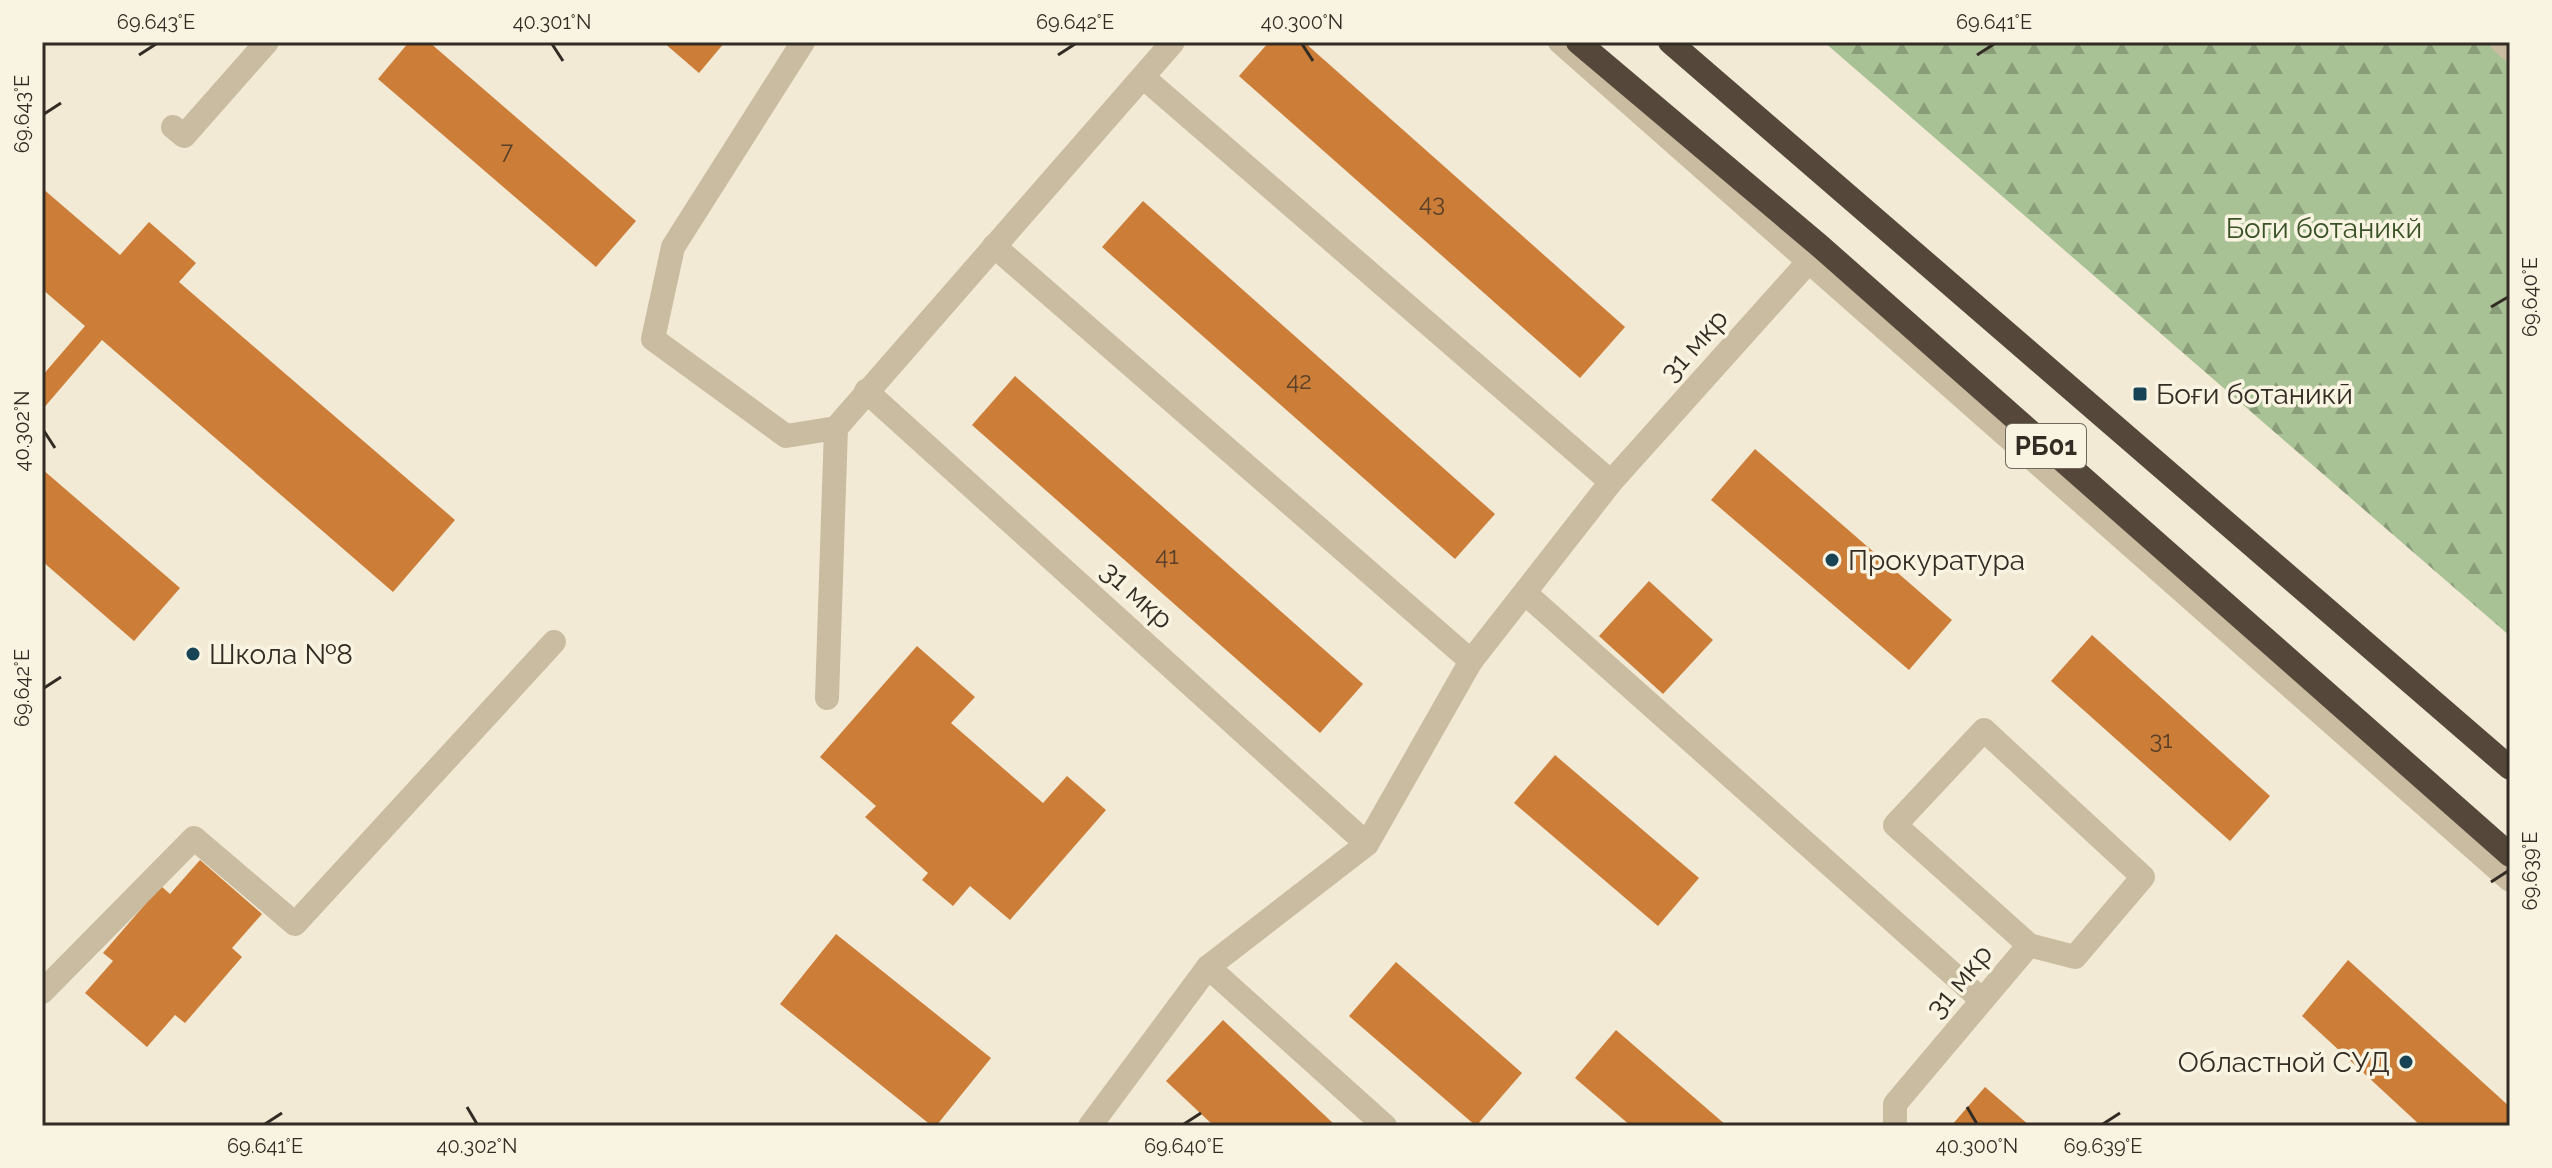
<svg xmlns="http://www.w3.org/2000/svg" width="2552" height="1168" viewBox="0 0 2552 1168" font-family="Raleway,sans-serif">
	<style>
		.forest { fill: url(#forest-firs) }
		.building { fill: #cc7d38 }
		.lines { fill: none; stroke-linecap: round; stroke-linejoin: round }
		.minor { stroke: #cabca1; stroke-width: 24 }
		.highway { stroke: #55483a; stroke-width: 24 }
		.ticks { fill: none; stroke: #332c24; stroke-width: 3 }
		.poi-dot { fill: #184456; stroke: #f9f4e1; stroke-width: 3 }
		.labels { text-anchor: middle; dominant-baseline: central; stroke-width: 7; stroke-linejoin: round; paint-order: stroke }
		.number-label { font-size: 24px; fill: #594029 }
		.shield { fill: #f9f4e1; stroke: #6e685d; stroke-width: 2 }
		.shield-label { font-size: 26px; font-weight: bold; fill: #332c24 }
		.park-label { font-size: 28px; fill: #395327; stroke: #f9f4e1 }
		.street-label { font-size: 28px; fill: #332c24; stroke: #f9f4e1 }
		.poi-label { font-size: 28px; fill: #332c24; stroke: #f9f4e1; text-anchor: start }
		.neatline { fill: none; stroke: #332c24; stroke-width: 3 }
		.ticks-label { font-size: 20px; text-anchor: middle; fill: #332c24 }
	</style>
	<defs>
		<pattern id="forest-firs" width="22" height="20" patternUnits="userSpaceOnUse" patternTransform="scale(2)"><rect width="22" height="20" fill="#a8c195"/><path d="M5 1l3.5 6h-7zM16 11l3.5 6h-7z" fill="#899d79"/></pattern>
	</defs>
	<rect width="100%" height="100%" fill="#f2ead5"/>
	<polygon class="forest" points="1824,42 2510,42 2510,636"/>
	<g class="building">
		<polygon points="409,42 429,42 636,221 596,267 378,79"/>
		<polygon points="663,42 725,42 699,73"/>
		<polygon points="1269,42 1304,42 1625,327 1580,378 1239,76"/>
		<polygon points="42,188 120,255 149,222 196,263 179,282 455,520 393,592 102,340 42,410 42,376 85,326 42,289"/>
		<polygon points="1143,201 1495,514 1455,559 1102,247"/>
		<polygon points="1015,376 1363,684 1320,733 972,425"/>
		<polygon points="1755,449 1952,620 1909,670 1711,500"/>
		<polygon points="42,469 180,588 134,641 42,561"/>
		<polygon points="1649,581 1713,640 1663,694 1599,636"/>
		<polygon points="2092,635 2270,796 2230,841 2051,681"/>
		<polygon points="917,646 975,697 951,723 1043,803 1067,776 1106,810 1010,920 970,886 953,906 922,880 928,873 865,817 876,806 820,757"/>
		<polygon points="1555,755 1699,878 1658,926 1514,803"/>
		<polygon points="200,860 262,914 232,948 242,957 185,1023 175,1015 147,1047 85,993 113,961 103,953 161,886 170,894"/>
		<polygon points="836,934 991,1058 936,1126 932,1126 780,1004"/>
		<polygon points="2348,960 2510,1107 2510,1126 2421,1126 2302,1016"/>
		<polygon points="1396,962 1522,1073 1476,1126 1349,1016"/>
		<polygon points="1223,1020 1336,1126 1214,1126 1166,1081"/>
		<polygon points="1616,1030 1727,1126 1631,1126 1575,1078"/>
		<polygon points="1985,1087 2030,1126 1951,1126"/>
	</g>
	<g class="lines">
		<g class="minor">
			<polyline points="803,42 673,247 653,339 786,436 836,428"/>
			<polyline points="1560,42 2510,880"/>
			<polyline points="2502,42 2510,49"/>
			<polyline points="1143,77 1611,482"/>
			<polyline points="173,127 184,136 267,42"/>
			<polyline points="994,246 1471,661"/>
			<polyline points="866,391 1367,844"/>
			<polyline points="1525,593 1982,1000"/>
			<polyline points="827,698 836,428 1173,42"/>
			<polyline points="1208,967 1385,1126"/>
			<polyline points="42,992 194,838 295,924 554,642"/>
			<polyline points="1090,1126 1208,967 1367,844 1471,661 1611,482 1820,249"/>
			<polyline points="1895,1126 1895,1104 2029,945 1895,825 1984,730 2143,877 2075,957 2029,945"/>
		</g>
		<g class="highway">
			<polyline points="1578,42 1821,247 2510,855"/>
			<polyline points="1670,42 2510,768"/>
		</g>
	</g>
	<path class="ticks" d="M552 44 563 61M1302 44 1313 61M139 55 156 44M1058 55 1075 44M1977 55 1994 44M44 114 61 103M2491 307 2508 297M44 431 55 448M44 688 61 677M2491 882 2508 871M467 1107 477 1124M1967 1107 1977 1124M265 1124 282 1113M1184 1124 1201 1113M2103 1124 2120 1113"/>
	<g class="poi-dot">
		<rect x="2132" y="386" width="16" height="16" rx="4"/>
		<circle cx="1832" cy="560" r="8"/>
		<circle cx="193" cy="654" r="8"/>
		<circle cx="2406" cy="1062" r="8"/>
	</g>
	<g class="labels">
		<g class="number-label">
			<text x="507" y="150">7</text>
			<text x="1432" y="202">43</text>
			<text x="1299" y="380">42</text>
			<text x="1167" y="555">41</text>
			<text x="2161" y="739">31</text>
		</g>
		<rect class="shield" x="2006" y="424" width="80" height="44" rx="6"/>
		<g class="shield-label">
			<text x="2046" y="446">РБ01</text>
		</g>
		<g class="park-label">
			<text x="2324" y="228">Боги ботаникй</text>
		</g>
		<g class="street-label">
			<text transform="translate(1694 345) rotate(-48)">31 мкр</text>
			<text transform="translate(1137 595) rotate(42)">31 мкр</text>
			<text transform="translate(1959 981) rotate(-50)">31 мкр</text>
		</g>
		<g class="poi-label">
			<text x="2156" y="394">Боғи ботаникӣ</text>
			<text x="1848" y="560">Прокуратура</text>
			<text x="209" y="654">Школа №8</text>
			<text x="2390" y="1062" text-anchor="end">Областной СУД</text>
		</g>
	</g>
	<rect width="2552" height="1168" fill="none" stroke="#f9f4e1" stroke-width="88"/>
	<rect x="44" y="44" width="2464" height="1080" class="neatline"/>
	<g class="ticks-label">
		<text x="156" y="29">69.643°E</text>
		<text x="552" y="29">40.301°N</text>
		<text x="1075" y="29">69.642°E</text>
		<text x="1302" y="29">40.300°N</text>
		<text x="1994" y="29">69.641°E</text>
		<text transform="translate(22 114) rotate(-90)" y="7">69.643°E</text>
		<text transform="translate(2530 297) rotate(-90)" y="7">69.640°E</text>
		<text transform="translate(22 431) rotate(-90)" y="7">40.302°N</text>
		<text transform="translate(22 688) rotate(-90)" y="7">69.642°E</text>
		<text transform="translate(2530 871) rotate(-90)" y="7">69.639°E</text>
		<text x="265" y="1153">69.641°E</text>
		<text x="477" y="1153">40.302°N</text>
		<text x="1184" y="1153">69.640°E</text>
		<text x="1977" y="1153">40.300°N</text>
		<text x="2103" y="1153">69.639°E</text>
	</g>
</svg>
